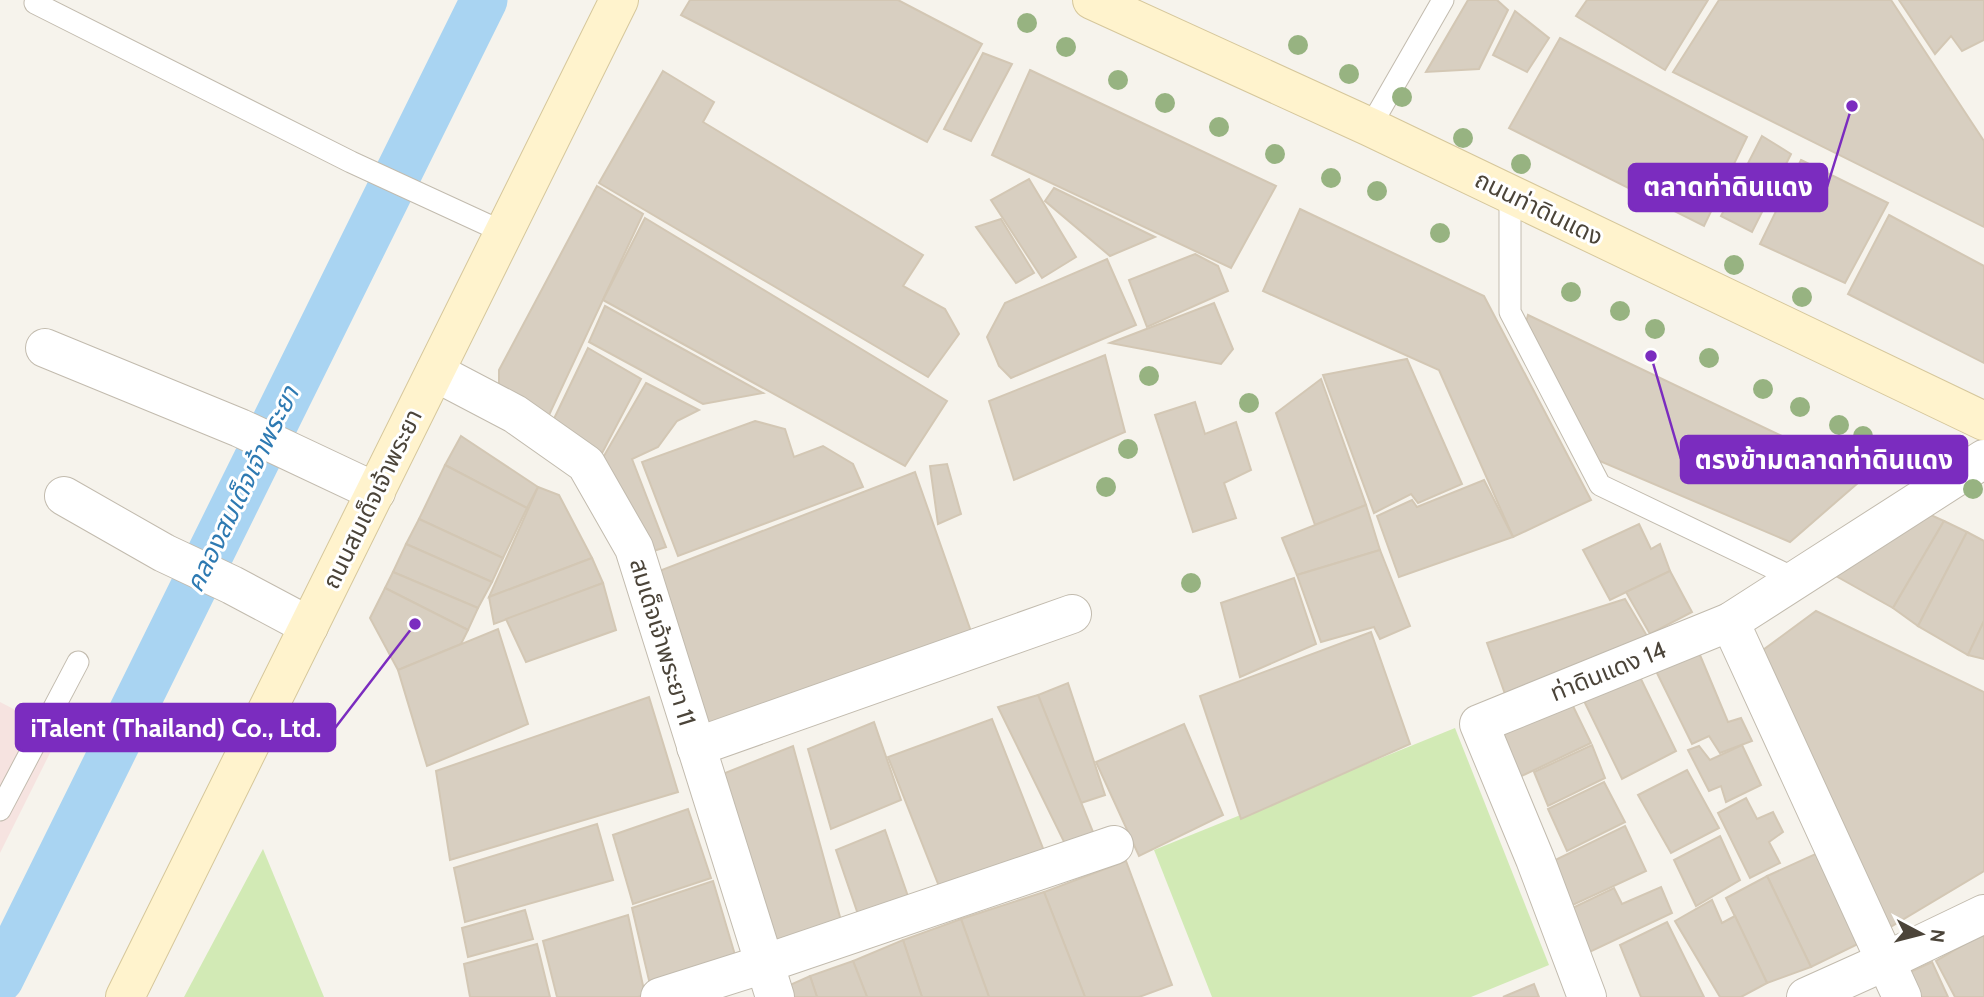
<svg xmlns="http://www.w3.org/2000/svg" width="1984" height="997" viewBox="0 0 1984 997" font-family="Cabin,'Noto Sans Thai',sans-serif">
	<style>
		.medical { fill: #f6e3e0 }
		.green { fill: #d2eab5 }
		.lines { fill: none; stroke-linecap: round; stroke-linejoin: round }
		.canal { stroke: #a9d4f2; stroke-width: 47 }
		.building { fill: #d8cfc1; stroke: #d3c7b4; stroke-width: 2 }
		.lane-casing { stroke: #c2bbae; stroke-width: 23 }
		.street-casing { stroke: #c2bbae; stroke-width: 40 }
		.secondary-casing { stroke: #d6c79b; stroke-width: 40 }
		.lane { stroke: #fff; stroke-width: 21 }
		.street { stroke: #fff; stroke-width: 38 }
		.secondary { stroke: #fff3cd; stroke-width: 38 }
		.tree { fill: #97b381 }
		.labels { text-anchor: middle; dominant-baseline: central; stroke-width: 6; stroke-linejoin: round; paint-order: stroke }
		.street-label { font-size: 24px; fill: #4b4439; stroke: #fff }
		.water-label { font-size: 26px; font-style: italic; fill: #2e7ab2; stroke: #fff }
		.leader { fill: none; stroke: #7b2cbf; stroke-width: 2.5 }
		.callout-dot { fill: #7b2cbf; stroke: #fff; stroke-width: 2.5 }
		.callout { fill: #7b2cbf; stroke: #7b2cbf; stroke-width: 2.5 }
		.callout-label { font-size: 26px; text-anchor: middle; font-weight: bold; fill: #fff }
	</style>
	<rect width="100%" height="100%" fill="#f6f3ec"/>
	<polygon class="medical" points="0,702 60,733 0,853"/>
	<g class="green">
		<polygon points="1455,728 1549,965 1471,997 1212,997 1154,850"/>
		<polygon points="263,849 324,997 184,997"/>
	</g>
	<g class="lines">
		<polyline class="canal" points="0,979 484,0"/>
	</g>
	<g class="building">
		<polygon points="690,0 898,0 982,44 927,142 681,15"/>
		<polygon points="1468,0 1497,0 1508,10 1479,69 1426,72"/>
		<polygon points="1587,0 1708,0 1665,70 1576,16"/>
		<polygon points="1719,0 1891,0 1984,141 1984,227 1673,72"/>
		<polygon points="1899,0 1984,0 1984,40 1962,51 1951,36 1935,54"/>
		<polygon points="1515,11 1549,38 1527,72 1493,55"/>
		<polygon points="1560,38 1747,137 1704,226 1509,128"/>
		<polygon points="983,53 1012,64 971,141 944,129"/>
		<polygon points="1030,70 1276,186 1231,268 992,155"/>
		<polygon points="663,71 714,102 703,122 923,255 903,286 945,309 959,334 928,377 599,183"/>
		<polygon points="1762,136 1791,154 1752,232 1721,216"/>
		<polygon points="1801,160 1888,203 1845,283 1760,244"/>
		<polygon points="1029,179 1076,257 1042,278 991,200"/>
		<polygon points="597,186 643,214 543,428 499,391 499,370"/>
		<polygon points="1054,188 1155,237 1110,256 1045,201"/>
		<polygon points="1300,209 1484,296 1591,500 1513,537 1439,370 1263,291"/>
		<polygon points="1889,215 1984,266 1984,363 1848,294"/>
		<polygon points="645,218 947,401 905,466 603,300"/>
		<polygon points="1001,219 1034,273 1016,283 976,227"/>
		<polygon points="1195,254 1218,266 1228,291 1147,327 1129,280"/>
		<polygon points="1107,259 1136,325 1011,378 999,366 987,337 1005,303"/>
		<polygon points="1214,303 1233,349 1221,364 1110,343"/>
		<polygon points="605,306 763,393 703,404 589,342"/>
		<polygon points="1528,315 1866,476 1790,542 1588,456 1525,326"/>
		<polygon points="588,348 641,379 600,457 551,425"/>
		<polygon points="1105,355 1125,432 1014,480 989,401"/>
		<polygon points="1407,359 1462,484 1418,503 1411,494 1374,513 1323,375"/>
		<polygon points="1321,379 1366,505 1315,525 1276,413"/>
		<polygon points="646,383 699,410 677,421 658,447 632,459 666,547 644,554 601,461"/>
		<polygon points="1195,402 1205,434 1236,422 1251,470 1224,483 1236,518 1193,532 1155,415"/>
		<polygon points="755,421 785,429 794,457 823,446 853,464 863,487 678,556 642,462"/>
		<polygon points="461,436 538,487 527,508 445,465"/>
		<polygon points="947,464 961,514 938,524 930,466"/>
		<polygon points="445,465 527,508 503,558 419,519"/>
		<polygon points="915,472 975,643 703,739 654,573"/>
		<polygon points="1484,480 1513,537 1399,577 1377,516 1412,500 1417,507"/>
		<polygon points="538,487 559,495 592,558 489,597"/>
		<polygon points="1366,505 1380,550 1297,575 1282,538"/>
		<polygon points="1922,511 1944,521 1893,608 1827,571"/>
		<polygon points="419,519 503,558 492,582 406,544"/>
		<polygon points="1944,521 1967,532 1918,626 1893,608"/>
		<polygon points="1639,524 1651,549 1660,544 1670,571 1610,600 1583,550"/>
		<polygon points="1967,532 1984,541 1984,621 1968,655 1918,626"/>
		<polygon points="406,544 492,582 478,608 393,572"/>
		<polygon points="1380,550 1410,626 1380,639 1374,627 1321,642 1297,575"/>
		<polygon points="592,558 603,583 494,624 489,597"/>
		<polygon points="1670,571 1692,612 1650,634 1626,592"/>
		<polygon points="393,572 478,608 468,630 385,588"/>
		<polygon points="1294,578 1316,644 1240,677 1221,603"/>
		<polygon points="603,583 616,630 526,662 506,619"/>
		<polygon points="385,588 468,630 461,644 398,670 370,618"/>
		<polygon points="1625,599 1647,636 1505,694 1487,643"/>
		<polygon points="1816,611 1984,692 1984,871 1887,929 1756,655"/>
		<polygon points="1984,621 1984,659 1968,655"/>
		<polygon points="498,629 528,724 427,766 398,670"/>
		<polygon points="1371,632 1410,744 1241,819 1200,696"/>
		<polygon points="1697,648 1728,722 1741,718 1752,741 1720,753 1709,736 1692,744 1654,667"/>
		<polygon points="1638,673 1676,751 1622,779 1584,701"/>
		<polygon points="1068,683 1105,795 1081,803 1038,695"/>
		<polygon points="1038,695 1097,842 1070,854 998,707"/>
		<polygon points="649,697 678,792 450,860 436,771"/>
		<polygon points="1571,702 1591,743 1511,781 1491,734"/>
		<polygon points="992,719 1046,856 944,899 888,757"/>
		<polygon points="874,722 901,800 831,829 808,749"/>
		<polygon points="1184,724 1223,815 1139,856 1096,762"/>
		<polygon points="1592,745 1605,778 1548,806 1534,772"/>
		<polygon points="1742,745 1761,785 1726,802 1721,786 1709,791 1688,750 1699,746 1710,760"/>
		<polygon points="793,746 843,928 770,956 715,777"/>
		<polygon points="1687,770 1719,828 1671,853 1638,795"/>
		<polygon points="1604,782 1625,822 1567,851 1548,809"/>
		<polygon points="1746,798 1757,819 1773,812 1783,832 1769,842 1780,863 1750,878 1718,813"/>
		<polygon points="688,809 711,878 633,904 613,835"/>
		<polygon points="597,824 613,880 465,922 454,868"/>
		<polygon points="1625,826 1646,871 1562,910 1545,865"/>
		<polygon points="885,830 912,908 862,926 836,850"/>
		<polygon points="1720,836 1740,880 1696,906 1674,860"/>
		<polygon points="1820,852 1864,941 1811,967 1767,876"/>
		<polygon points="1126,861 1172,985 1139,997 1085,997 1044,892"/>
		<polygon points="1767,876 1811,967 1767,983 1726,898"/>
		<polygon points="713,881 738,965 652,993 632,908"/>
		<polygon points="1661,887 1672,913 1579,957 1562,913 1614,888 1622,904"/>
		<polygon points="1044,892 1085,997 989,997 961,919"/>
		<polygon points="1712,900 1722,923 1735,916 1767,983 1741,997 1720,997 1675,921"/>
		<polygon points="525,910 533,939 468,957 462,928"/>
		<polygon points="628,915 645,995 638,997 557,997 543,941"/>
		<polygon points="961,919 989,997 922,997 903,940"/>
		<polygon points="1667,922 1704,997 1641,997 1620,945"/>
		<polygon points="1984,933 1984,997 1955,997 1936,961"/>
		<polygon points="903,940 922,997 867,997 853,961"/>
		<polygon points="537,944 550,997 470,997 464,964"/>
		<polygon points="853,961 867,997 817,997 810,976"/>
		<polygon points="1932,962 1948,997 1909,997 1899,977"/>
		<polygon points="810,976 817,997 784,997 781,989"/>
		<polygon points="1534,984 1539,997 1503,997"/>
	</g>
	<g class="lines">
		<defs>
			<g id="lane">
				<polyline points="35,3 351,162 503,232"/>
				<polyline points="1370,127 1443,0"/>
				<polyline points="1510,194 1510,312 1600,485 1796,579"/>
				<polyline points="0,810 78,662"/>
			</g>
			<g id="street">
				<polyline points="45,348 240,428 376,492"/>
				<polyline points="435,372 515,414 586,464 634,548 775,997"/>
				<polyline points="64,496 164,553 232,585 309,626"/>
				<polyline points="1730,622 1902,997"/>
				<polyline points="696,747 1072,614"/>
				<polyline points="660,997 764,964 1114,845"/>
				<polyline points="1587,997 1535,859 1479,724 1730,622 1984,459"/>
				<polyline points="1806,997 1886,961 1984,914"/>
			</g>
			<g id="secondary">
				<polyline points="1092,0 1370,127 1984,421"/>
				<polyline points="125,997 619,0"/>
			</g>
		</defs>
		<use href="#lane" class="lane-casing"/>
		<use href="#street" class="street-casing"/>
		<use href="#secondary" class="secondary-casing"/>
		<use href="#lane" class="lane"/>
		<use href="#street" class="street"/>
		<use href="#secondary" class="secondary"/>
	</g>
	<g class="tree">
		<circle cx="1027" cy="23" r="10"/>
		<circle cx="1298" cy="45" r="10"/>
		<circle cx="1066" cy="47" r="10"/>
		<circle cx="1349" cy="74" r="10"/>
		<circle cx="1118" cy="80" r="10"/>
		<circle cx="1402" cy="97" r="10"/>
		<circle cx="1165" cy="103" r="10"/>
		<circle cx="1219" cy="127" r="10"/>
		<circle cx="1463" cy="138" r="10"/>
		<circle cx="1275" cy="154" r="10"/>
		<circle cx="1521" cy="164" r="10"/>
		<circle cx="1331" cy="178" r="10"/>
		<circle cx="1377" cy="191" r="10"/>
		<circle cx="1440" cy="233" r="10"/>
		<circle cx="1734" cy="265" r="10"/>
		<circle cx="1571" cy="292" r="10"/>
		<circle cx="1802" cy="297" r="10"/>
		<circle cx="1620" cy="311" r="10"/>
		<circle cx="1655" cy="329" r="10"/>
		<circle cx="1709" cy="358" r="10"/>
		<circle cx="1149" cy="376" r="10"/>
		<circle cx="1763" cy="389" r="10"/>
		<circle cx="1249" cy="403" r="10"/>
		<circle cx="1800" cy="407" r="10"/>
		<circle cx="1839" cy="425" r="10"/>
		<circle cx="1863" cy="436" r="10"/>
		<circle cx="1128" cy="449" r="10"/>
		<circle cx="1106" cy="487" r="10"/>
		<circle cx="1973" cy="489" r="10"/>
		<circle cx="1191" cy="583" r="10"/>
	</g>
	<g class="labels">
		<g class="street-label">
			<text transform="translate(1539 208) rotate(26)">ถนนท่าดินแดง</text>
			<text transform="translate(372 499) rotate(-64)">ถนนสมเด็จเจ้าพระยา</text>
			<text transform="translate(663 642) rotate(73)">สมเด็จเจ้าพระยา 11</text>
			<text transform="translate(1608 671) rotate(-22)">ท่าดินแดง 14</text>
		</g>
		<g class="water-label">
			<text transform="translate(242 489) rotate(-64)">คลองสมเด็จเจ้าพระยา</text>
		</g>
	</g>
	<path class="leader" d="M1852 106L1827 187M1651 356L1681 459M415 624L335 728"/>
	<g class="callout-dot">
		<circle cx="1852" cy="106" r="7"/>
		<circle cx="1651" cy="356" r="7"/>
		<circle cx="415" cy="624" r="7"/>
	</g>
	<g class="callout">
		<rect x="1629" y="164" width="198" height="47" rx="7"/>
		<rect x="1681" y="436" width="286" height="47" rx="7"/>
		<rect x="16" y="704" width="319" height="47" rx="7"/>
	</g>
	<g class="callout-label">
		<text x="1728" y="196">ตลาดท่าดินแดง</text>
		<text x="1824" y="469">ตรงข้ามตลาดท่าดินแดง</text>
		<text x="176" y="737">iTalent (Thailand) Co., Ltd.</text>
	</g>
	<g transform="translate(1921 934) rotate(97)" stroke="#ffffff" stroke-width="5" paint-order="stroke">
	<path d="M0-5L12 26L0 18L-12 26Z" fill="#4b4439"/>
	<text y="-10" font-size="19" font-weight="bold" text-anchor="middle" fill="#4b4439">N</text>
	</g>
</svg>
